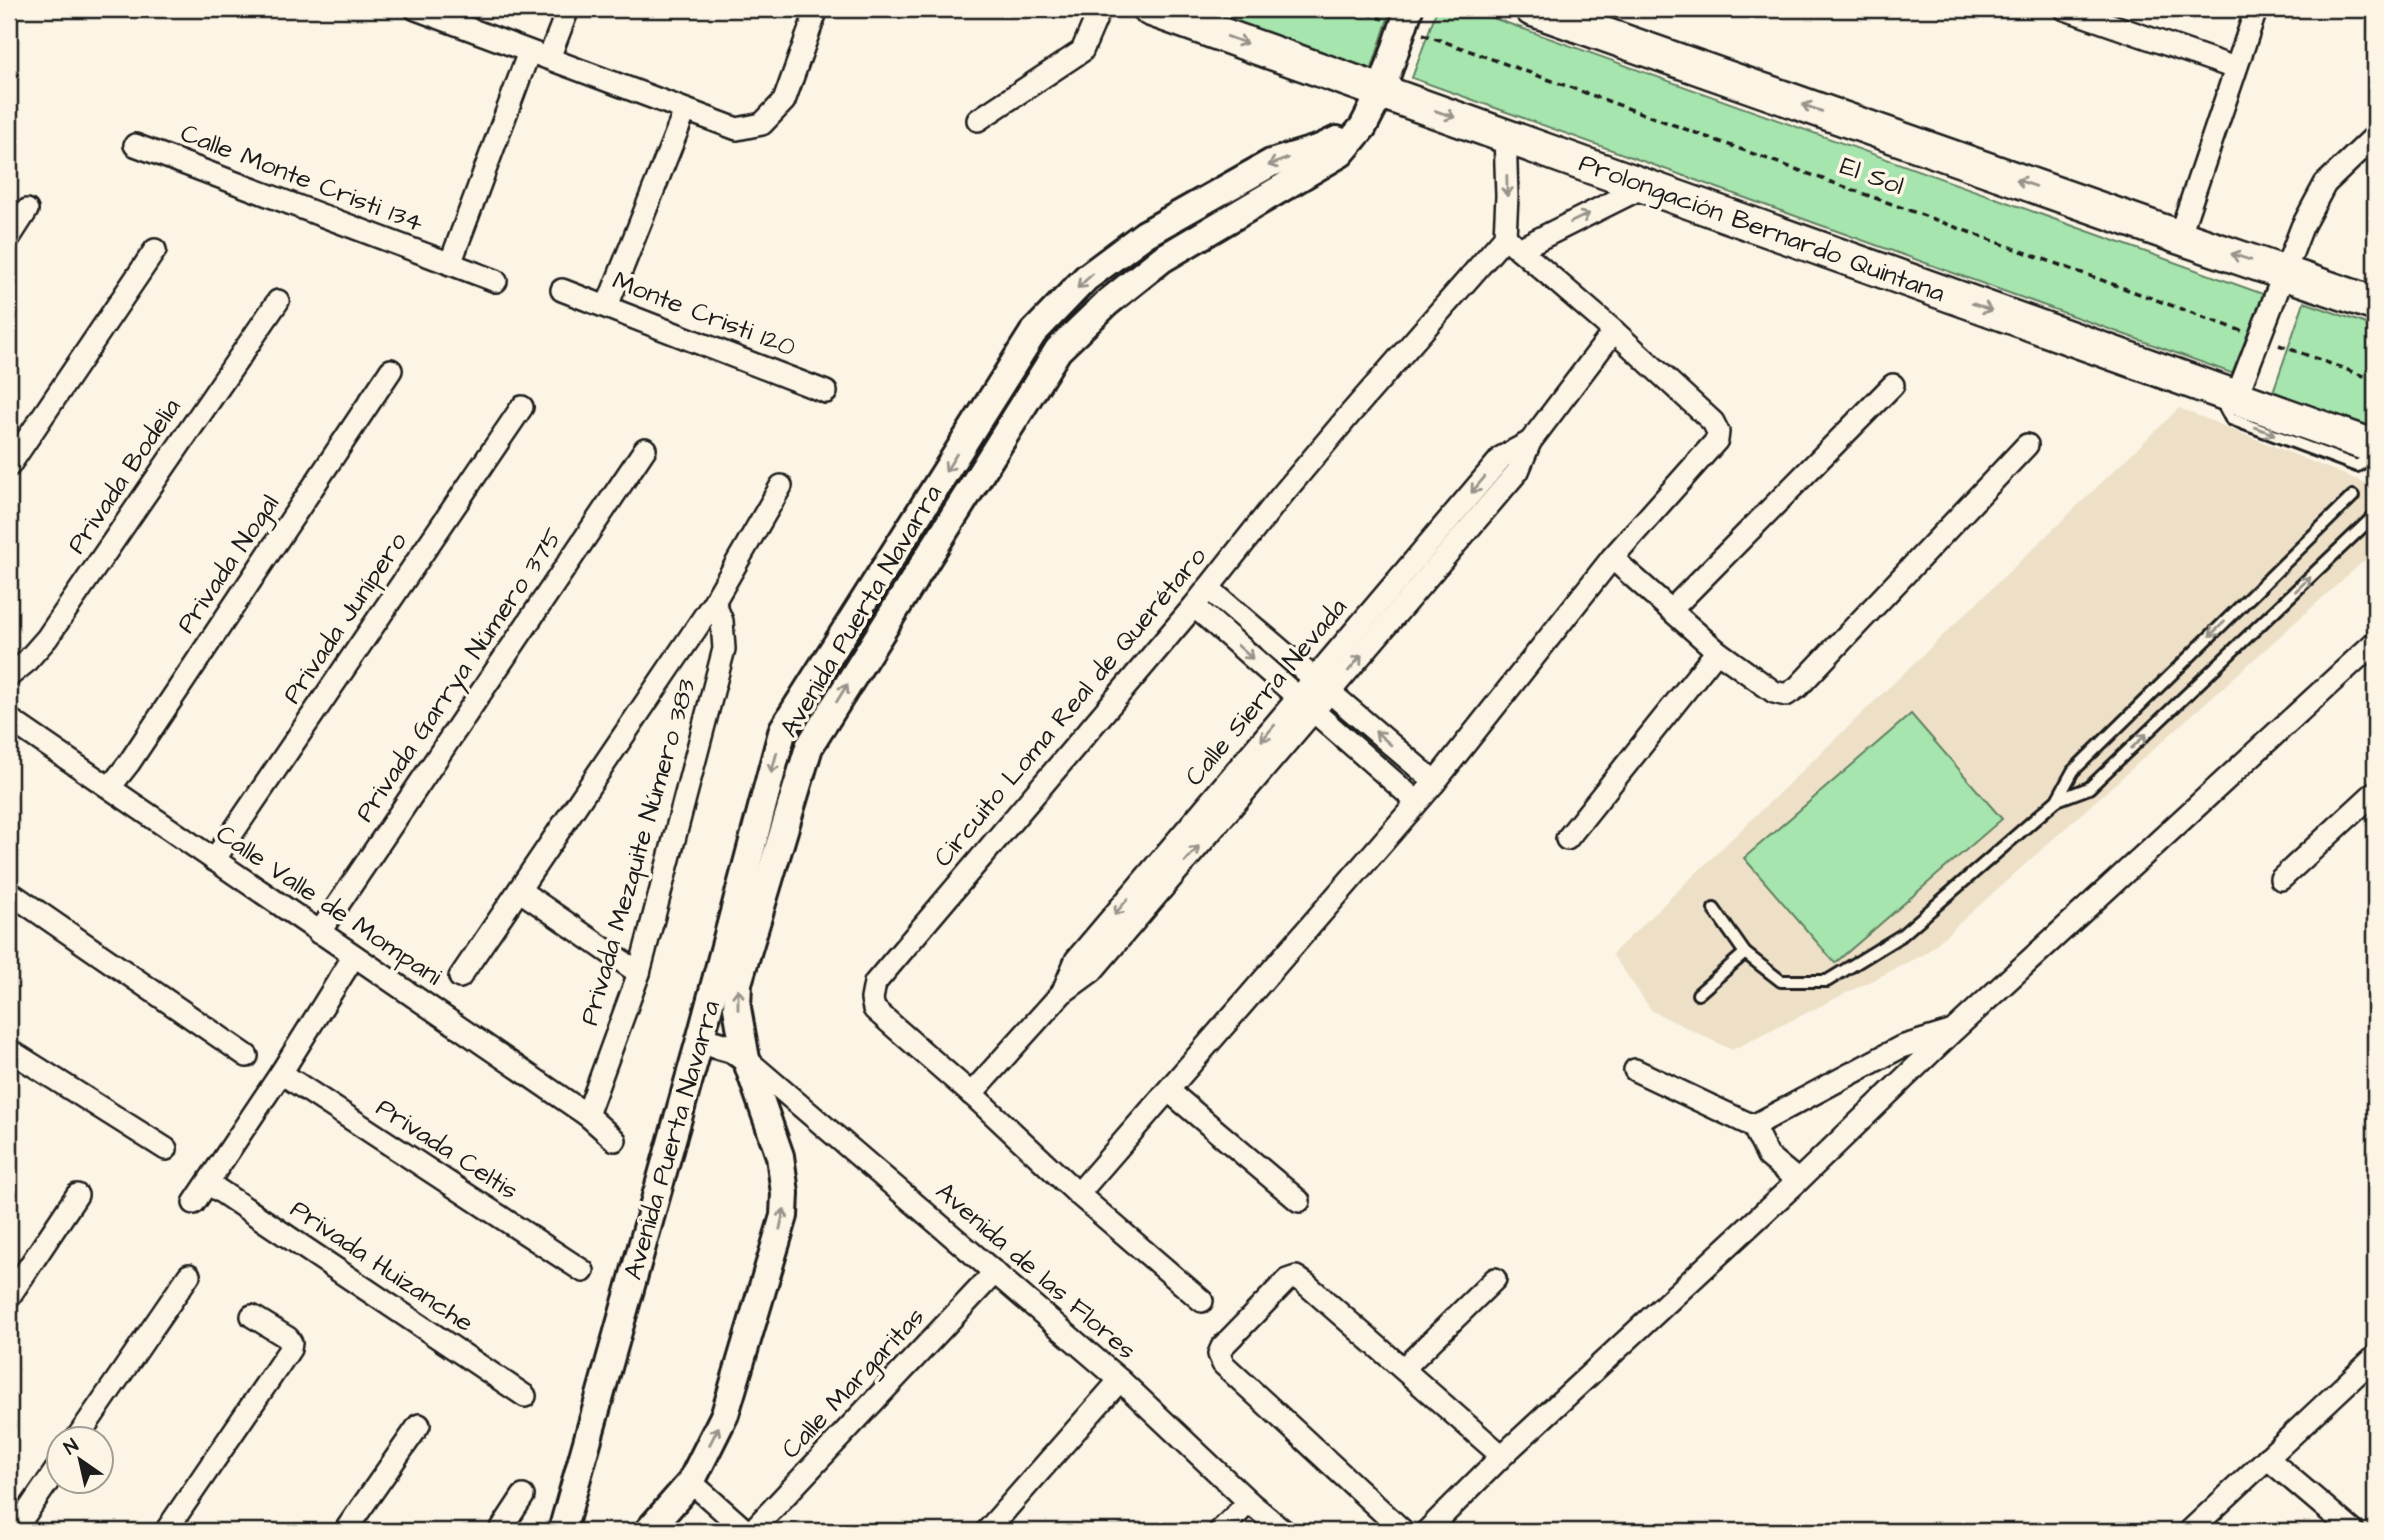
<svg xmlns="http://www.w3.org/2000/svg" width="2384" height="1540" viewBox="0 0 2384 1540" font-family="'Architects Daughter',sans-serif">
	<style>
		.built { fill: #ede0c7 }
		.green { fill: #a6e5ad; stroke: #618064; stroke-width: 2 }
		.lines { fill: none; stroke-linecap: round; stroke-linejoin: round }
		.service-casing { stroke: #1c1c1c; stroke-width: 16 }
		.minor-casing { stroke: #1c1c1c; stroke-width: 26 }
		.tertiary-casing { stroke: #1c1c1c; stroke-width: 32 }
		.primary-casing { stroke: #1c1c1c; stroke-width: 38 }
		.path { stroke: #1c1c1c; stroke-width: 3.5; stroke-dasharray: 7 5; stroke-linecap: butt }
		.service { stroke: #fcf5e5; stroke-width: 10 }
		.minor { stroke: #fcf5e5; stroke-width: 21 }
		.tertiary { stroke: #fcf5e5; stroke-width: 26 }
		.primary { stroke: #fcf5e5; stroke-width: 33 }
		.oneway { stroke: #97938b }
		.labels { text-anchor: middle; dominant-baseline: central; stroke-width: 7; stroke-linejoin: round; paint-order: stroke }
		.street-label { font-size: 26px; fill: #1c1c1c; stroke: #fcf5e5 }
	</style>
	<rect width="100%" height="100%" fill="#fcf5e5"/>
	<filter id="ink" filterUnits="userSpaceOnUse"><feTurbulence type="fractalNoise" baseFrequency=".0143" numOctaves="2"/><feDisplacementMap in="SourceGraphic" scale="14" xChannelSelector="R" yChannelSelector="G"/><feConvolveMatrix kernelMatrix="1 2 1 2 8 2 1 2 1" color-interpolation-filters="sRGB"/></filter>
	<g filter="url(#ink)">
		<polygon class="built" points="2179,408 2375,487 2375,551 1925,954 1732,1050 1652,1011 1612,954"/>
		<g class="green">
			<polygon points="1190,9 1391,9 1370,74"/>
			<polygon points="1437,9 1468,9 2263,294 2234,374 1412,78"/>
			<polygon points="2304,302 2375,327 2375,428 2273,392"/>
			<polygon points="1911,714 2002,819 1835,963 1744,858"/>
		</g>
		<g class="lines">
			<defs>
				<g id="service">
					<polyline points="2220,399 2231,419 2357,466 2375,454"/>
					<polyline points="2057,800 2089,788 2375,515"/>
					<polyline points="1714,909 1745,953 1781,981 1827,981 1902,935 2057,800 2073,771 2353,496"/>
					<polyline points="1698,994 1745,953"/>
				</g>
				<g id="minor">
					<polyline points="416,9 737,129 762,124 784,101 817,9"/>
					<polyline points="2065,9 2235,68"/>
					<polyline points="549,58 568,9"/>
					<polyline points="978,120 1082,51 1100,9"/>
					<polyline points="135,145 496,281"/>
					<polyline points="2179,237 2256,10"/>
					<polyline points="9,238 27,210"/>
					<polyline points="1519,249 1645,186"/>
					<polyline points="450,264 529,52"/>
					<polyline points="562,290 826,392"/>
					<polyline points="607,306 685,111"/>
					<polyline points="2236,398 2302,227 2325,184 2375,136"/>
					<polyline points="9,466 155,250"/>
					<polyline points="1612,558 1717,651 1774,692 1786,695 1798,687 2027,445"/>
					<polyline points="1208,588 1435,782"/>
					<polyline points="1194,606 1417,802"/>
					<polyline points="1672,609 1893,385"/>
					<polyline points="9,676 25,663 47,638 278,301"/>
					<polyline points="9,719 587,1115 615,1140"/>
					<polyline points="110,787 129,763 391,370"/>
					<polyline points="1567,839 1717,651"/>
					<polyline points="214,860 522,407"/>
					<polyline points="2281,879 2375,792"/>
					<polyline points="519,890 639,973"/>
					<polyline points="9,892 247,1056"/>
					<polyline points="319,933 645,449"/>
					<polyline points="460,977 714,602 781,486"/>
					<polyline points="1063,991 1076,960 1502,457 1530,442"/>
					<polyline points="9,1050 166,1149"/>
					<polyline points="746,1059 1120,1380 1249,1502 1284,1531"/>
					<polyline points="1635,1070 1753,1126 1768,1156 1798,1181"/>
					<polyline points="281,1073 583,1271"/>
					<polyline points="1169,1091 1299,1201"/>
					<polyline points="971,1094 1062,993 1092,971 1518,471 1530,442 1614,331"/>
					<polyline points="587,1115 639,973 724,649 722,621 714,602"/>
					<polyline points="1753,1126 1901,1047 1950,1032"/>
					<polyline points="208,1183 525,1396"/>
					<polyline points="1078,1194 1435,782 1612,558 1717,440 1718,432 1713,422 1614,331 1505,237"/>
					<polyline points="194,1203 281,1073 354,956"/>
					<polyline points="9,1297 77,1195"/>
					<polyline points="1202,1301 1078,1194 977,1099 874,1009 872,999 875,983 1194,606 1277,501 1350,414 1505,237 1507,196 1505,135"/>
					<polyline points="1404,1368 1495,1279"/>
					<polyline points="77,1438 189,1275"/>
					<polyline points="2267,1458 2353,1531"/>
					<polyline points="691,1482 746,1531"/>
					<polyline points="14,1531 60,1464"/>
					<polyline points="166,1531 290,1349 291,1343 288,1338 252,1316"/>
					<polyline points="345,1531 419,1425"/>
					<polyline points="500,1531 523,1496"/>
					<polyline points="752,1531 995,1272"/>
					<polyline points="987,1531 1120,1380"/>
					<polyline points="1220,1531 1249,1502"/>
					<polyline points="1403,1531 1223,1364 1219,1354 1222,1347 1287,1280 1296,1277 1306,1284 1502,1456"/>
					<polyline points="1427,1531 1502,1456 1798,1181 1953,1031 2375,642"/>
					<polyline points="2190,1531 2375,1357"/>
				</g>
				<g id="tertiary">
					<polyline points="700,1040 732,1049 746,1059"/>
					<polyline points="562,1531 700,1040 783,729 1033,333 1086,278 1145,234 1271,163 1320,148 1337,140"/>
					<polyline points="648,1531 691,1482 725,1414 784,1216 785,1193 780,1156 746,1059 737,1008 738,983 809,747 1058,350 1107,303 1162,259 1341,153 1363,127 1381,92 1409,9"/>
				</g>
				<g id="primary">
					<polyline points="1150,9 2375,447"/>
					<polyline points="1532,9 2179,237 2375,304"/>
				</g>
			</defs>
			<use href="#service" class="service-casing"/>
			<use href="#minor" class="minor-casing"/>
			<use href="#tertiary" class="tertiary-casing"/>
			<use href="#primary" class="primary-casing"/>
			<g class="path">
				<polyline points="1355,9 1383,19"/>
				<polyline points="1423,34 2242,331"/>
				<polyline points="2279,345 2375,380"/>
			</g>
			<use href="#service" class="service"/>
			<use href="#minor" class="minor"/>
			<use href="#tertiary" class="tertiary"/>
			<use href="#primary" class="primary"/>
		</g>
		<defs><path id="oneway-shaft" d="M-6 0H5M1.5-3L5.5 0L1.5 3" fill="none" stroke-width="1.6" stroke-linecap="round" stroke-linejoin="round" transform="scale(1.75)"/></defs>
		<g class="oneway">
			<use href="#oneway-shaft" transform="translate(1237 40) rotate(20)"/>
			<use href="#oneway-shaft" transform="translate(1812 108) rotate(-161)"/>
			<use href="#oneway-shaft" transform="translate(1445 114) rotate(19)"/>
			<use href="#oneway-shaft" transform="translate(1278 162) rotate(160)"/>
			<use href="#oneway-shaft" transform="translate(2026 183) rotate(-161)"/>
			<use href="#oneway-shaft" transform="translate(1507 186) rotate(89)"/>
			<use href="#oneway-shaft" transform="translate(1580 218) rotate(-25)"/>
			<use href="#oneway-shaft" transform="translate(2241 257) rotate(-162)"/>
			<use href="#oneway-shaft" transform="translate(1085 281) rotate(137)"/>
			<use href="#oneway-shaft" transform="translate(1982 307) rotate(20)"/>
			<use href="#oneway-shaft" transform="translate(2265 431) rotate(21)"/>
			<use href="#oneway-shaft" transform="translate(951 463) rotate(122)"/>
			<use href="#oneway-shaft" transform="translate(1478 485) rotate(130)"/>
			<use href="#oneway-shaft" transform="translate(2303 584) rotate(-44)"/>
			<use href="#oneway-shaft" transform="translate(2217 629) rotate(136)"/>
			<use href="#oneway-shaft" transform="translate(1245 652) rotate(42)"/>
			<use href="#oneway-shaft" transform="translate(1355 663) rotate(-50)"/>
			<use href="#oneway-shaft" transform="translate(842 693) rotate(-58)"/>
			<use href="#oneway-shaft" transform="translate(1268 733) rotate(130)"/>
			<use href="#oneway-shaft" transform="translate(1383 738) rotate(-139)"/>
			<use href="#oneway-shaft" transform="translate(2139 741) rotate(-44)"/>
			<use href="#oneway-shaft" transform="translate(774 763) rotate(105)"/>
			<use href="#oneway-shaft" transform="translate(1192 854) rotate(-49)"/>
			<use href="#oneway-shaft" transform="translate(1121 907) rotate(130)"/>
			<use href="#oneway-shaft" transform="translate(738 999) rotate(-90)"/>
			<use href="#oneway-shaft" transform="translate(782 1219) rotate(-78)"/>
			<use href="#oneway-shaft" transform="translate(714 1436) rotate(-63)"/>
		</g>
	</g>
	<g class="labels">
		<g class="street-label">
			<text transform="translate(1872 176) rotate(20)">El Sol</text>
			<text transform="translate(302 178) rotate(21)">Calle Monte Cristi 134</text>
			<text transform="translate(1762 228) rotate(20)">Prolongación Bernardo Quintana</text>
			<text transform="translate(704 314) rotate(21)">Monte Cristi 120</text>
			<text transform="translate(124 476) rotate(-56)">Privada Bodelia</text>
			<text transform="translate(228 564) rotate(-56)">Privada Nogal</text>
			<text transform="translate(861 611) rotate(-59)">Avenida Puerta Navarra</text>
			<text transform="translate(345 618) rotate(-56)">Privada Junípero</text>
			<text transform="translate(459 675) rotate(-56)">Privada Garrya Número 375</text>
			<text transform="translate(1266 692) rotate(-50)">Calle Sierra Nevada</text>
			<text transform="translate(1070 707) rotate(-50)">Circuito Loma Real de Querétaro</text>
			<text transform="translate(638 852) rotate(-74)">Privada Mezquite Número 383</text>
			<text transform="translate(329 905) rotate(34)">Calle Valle de Mompani</text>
			<text transform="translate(672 1140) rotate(-74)">Avenida Puerta Navarra</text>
			<text transform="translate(447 1149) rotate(33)">Privada Celtis</text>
			<text transform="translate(382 1266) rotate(34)">Privada Huizanche</text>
			<text transform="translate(1036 1271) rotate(41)">Avenida de las Flores</text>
			<text transform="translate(853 1383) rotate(-47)">Calle Margaritas</text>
		</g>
	</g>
	<rect width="2384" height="1540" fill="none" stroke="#fcf5e5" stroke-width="35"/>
	<rect x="18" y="18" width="2349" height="1505" fill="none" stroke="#1c1c1c" stroke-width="2.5" filter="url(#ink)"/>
	<g transform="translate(80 1460) rotate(326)"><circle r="33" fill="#fcf5e5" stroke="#a29e95" stroke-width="2"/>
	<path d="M0-5L12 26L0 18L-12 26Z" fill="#1c1c1c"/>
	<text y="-10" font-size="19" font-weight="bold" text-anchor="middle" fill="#1c1c1c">N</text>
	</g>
</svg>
